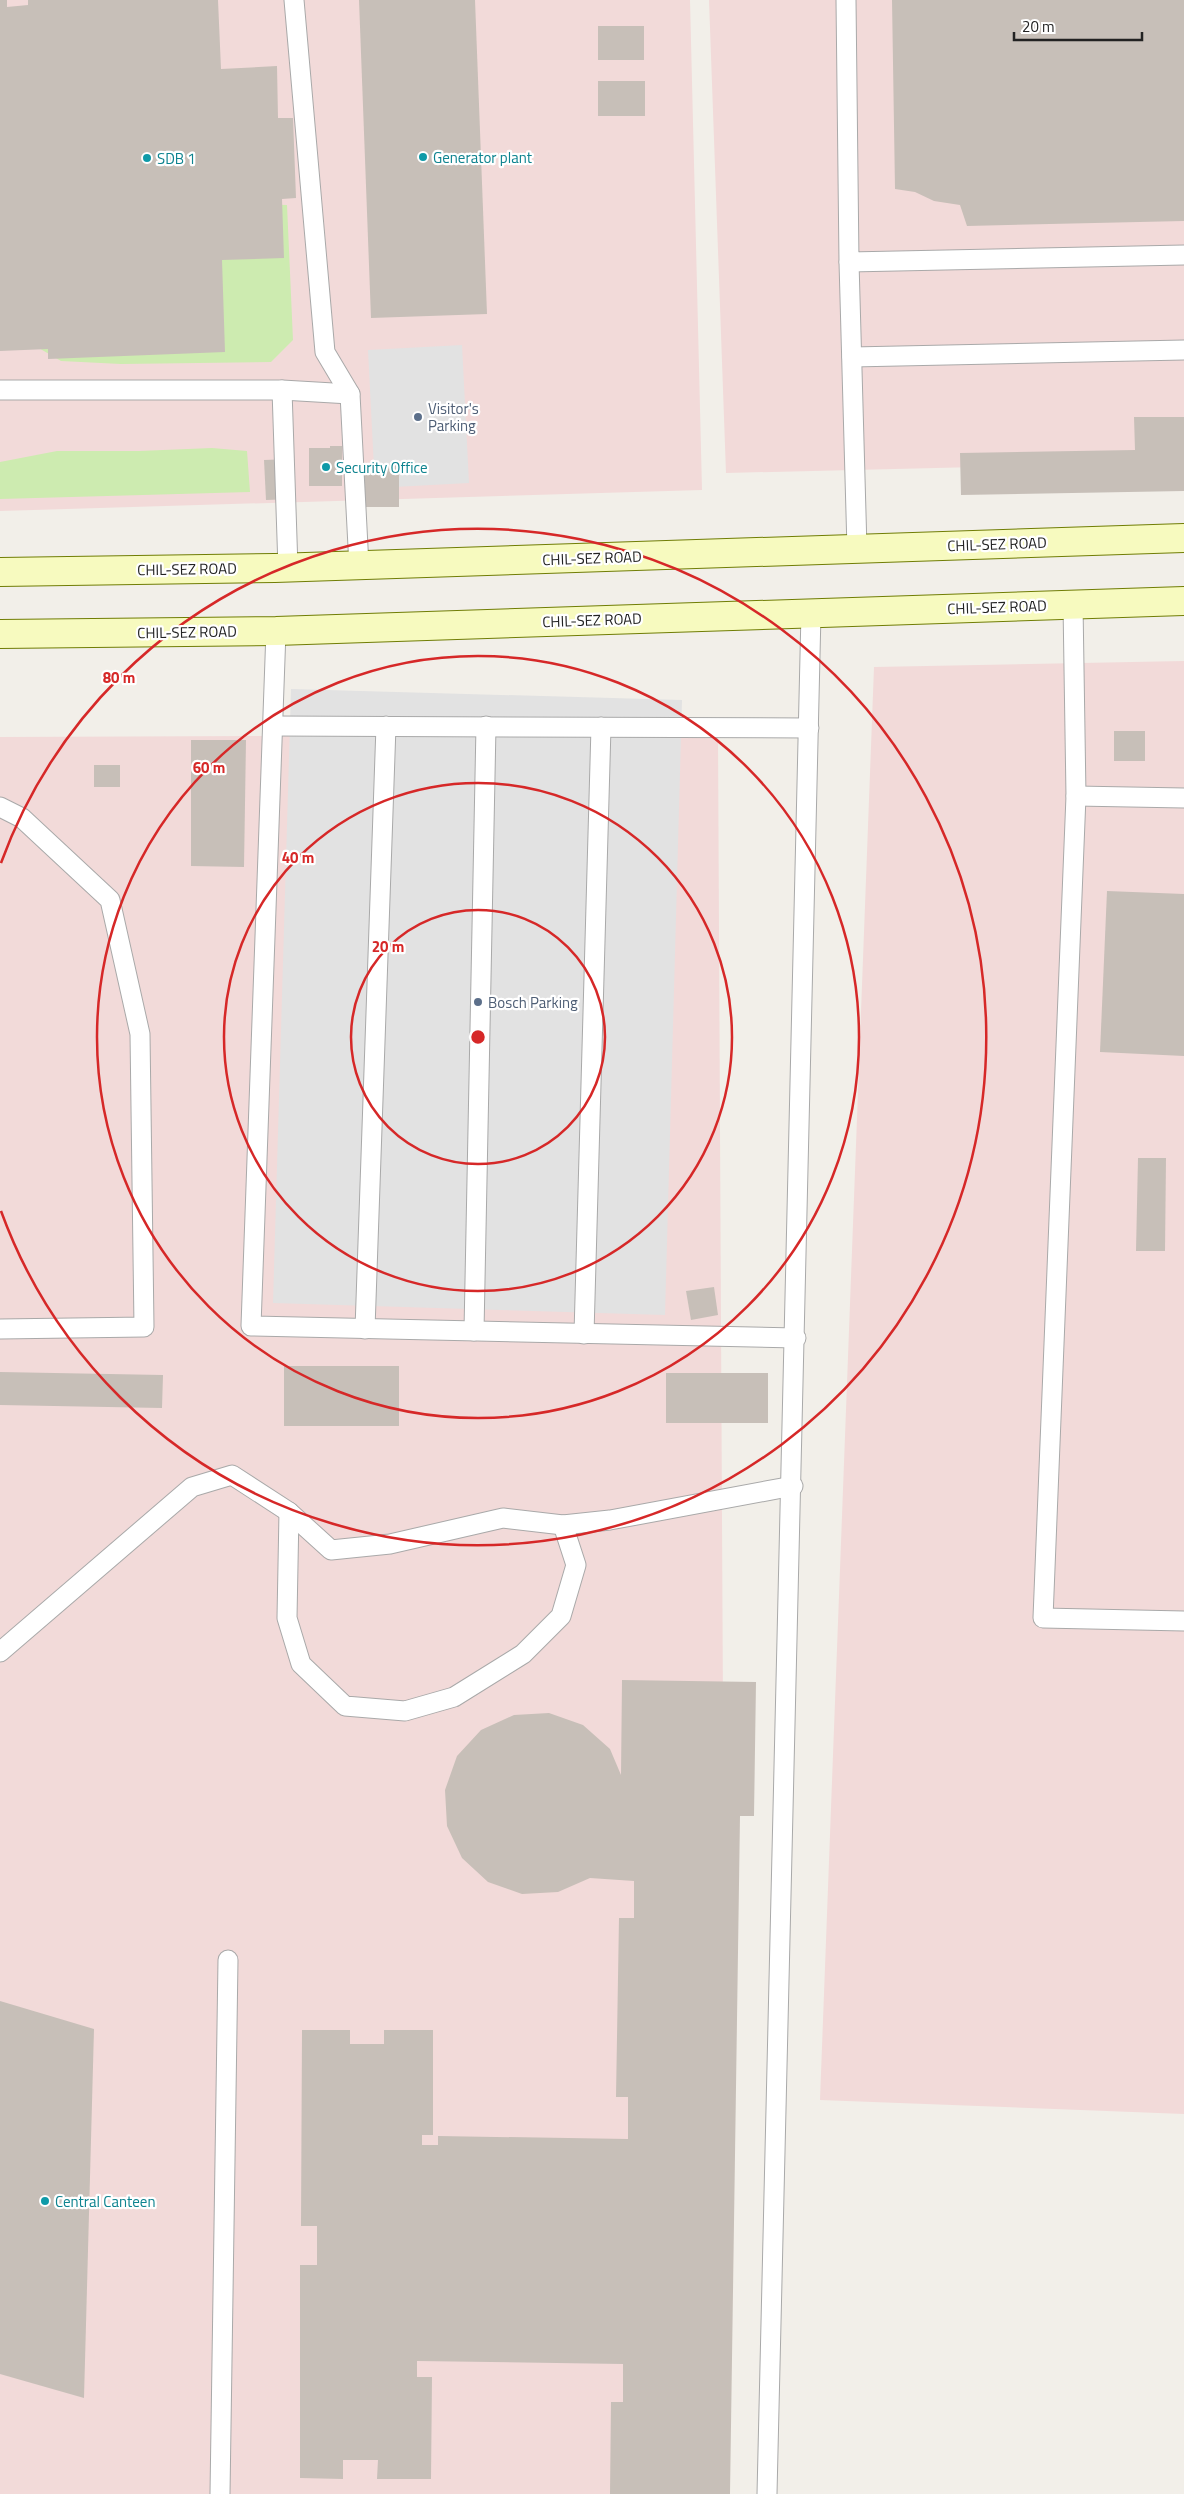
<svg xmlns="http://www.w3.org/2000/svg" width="1184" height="2494" viewBox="0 0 1184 2494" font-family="'Titillium Web',sans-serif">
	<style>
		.commercial { fill: #f2dad9 }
		.grass { fill: #cdebb0 }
		.parking { fill: #e2e2e2 }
		.building { fill: #c7bfb8 }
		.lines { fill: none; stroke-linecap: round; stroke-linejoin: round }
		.lane-casing { stroke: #a9a9a9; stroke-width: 21 }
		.secondary-casing { stroke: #707d05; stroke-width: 30 }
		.lane { stroke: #fff; stroke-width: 19 }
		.secondary { stroke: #f7fabf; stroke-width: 28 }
		.ring { fill: none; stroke: #d62828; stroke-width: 2.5 }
		.culture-dot { fill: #0f9aa8; stroke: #fff; stroke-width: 2 }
		.service-dot { fill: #5c6f8a; stroke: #fff; stroke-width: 2 }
		.labels { text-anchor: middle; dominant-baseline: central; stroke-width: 4.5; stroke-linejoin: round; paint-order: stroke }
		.culture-label { font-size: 15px; fill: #0d838f; stroke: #fff; text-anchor: start }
		.service-label { font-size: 15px; fill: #4e5e75; stroke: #fff; text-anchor: start }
		.street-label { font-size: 15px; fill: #222; stroke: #fff }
		.centre { fill: #d62828; stroke: #fff; stroke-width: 2.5 }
		.ring-label { font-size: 15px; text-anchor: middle; font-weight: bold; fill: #d62828; stroke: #fff; stroke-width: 4.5; stroke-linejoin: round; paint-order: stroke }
	</style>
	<rect width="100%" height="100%" fill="#f2efe9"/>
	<g class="commercial">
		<polygon points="0,0 690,0 702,490 0,511"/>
		<polygon points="709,0 1184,0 1184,462 726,473"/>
		<polygon points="1184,661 1184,2114 820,2100 874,667"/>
		<polygon points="718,734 727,2494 0,2494 0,737"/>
	</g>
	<g class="grass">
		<polygon points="220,203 287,205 293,340 271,362 121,364 61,361 37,347"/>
		<polygon points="212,448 247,451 250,492 0,499 0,462 57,451 139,451"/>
	</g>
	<g class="parking">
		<polygon points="462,345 469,483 375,488 368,350"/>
		<polygon points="291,689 682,700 665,1315 273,1303"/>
	</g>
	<g class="building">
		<polygon points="0,0 7,0 7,7 28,5 28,0 218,0 221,69 277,66 278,118 293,118 296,198 282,199 284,258 222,260 225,352 48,359 48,349 0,351"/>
		<polygon points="359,0 475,0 487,314 371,318"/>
		<polygon points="892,0 1184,0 1184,221 967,226 960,205 934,201 915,192 895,189"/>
		<rect x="598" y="26" width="46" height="34"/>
		<rect x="598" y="81" width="47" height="35"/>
		<polygon points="1134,417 1184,417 1184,491 961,495 960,453 1135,450"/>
		<polygon points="330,446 342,446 342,486 309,486 309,448 330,448"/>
		<polygon points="291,459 293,499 266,500 264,460"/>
		<rect x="362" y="464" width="37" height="43"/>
		<rect x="1114" y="731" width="31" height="30"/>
		<polygon points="191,740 246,740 244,867 191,866"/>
		<rect x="94" y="765" width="26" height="22"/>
		<polygon points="1107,891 1184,894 1184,1056 1100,1052"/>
		<polygon points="1138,1158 1166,1158 1165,1251 1136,1251"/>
		<polygon points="714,1287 718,1315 691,1320 686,1291"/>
		<rect x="284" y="1366" width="115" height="60"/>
		<polygon points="0,1372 163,1375 162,1408 0,1405"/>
		<rect x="666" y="1373" width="102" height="50"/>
		<polygon points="622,1680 756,1682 754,1816 740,1816 730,2494 610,2494 611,2402 623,2402 623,2364 417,2361 417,2377 432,2377 431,2479 377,2479 378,2460 343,2460 343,2479 300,2478 300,2265 317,2265 317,2226 301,2226 302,2030 350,2030 350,2044 384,2044 384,2030 433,2030 433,2135 422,2135 422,2145 438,2145 438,2136 628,2139 628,2097 616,2097 619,1918 634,1918 634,1881 590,1878 558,1892 522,1894 488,1882 462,1858 447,1826 445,1790 457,1756 481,1730 514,1715 549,1713 583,1725 610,1749 621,1775"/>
		<polygon points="0,2001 94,2029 84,2398 0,2374"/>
	</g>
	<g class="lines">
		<defs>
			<g id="lane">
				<polyline points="294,0 325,352 350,394 359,566"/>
				<polyline points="846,0 849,262 1184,255"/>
				<polyline points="849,262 857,549"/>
				<polyline points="852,357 1184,350"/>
				<polyline points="0,390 282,390 288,568"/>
				<polyline points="282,390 350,394"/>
				<polyline points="1073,604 1076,796 1043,1618 1184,1621"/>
				<polyline points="276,631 251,1326 796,1338"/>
				<polyline points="273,726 809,728"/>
				<polyline points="1076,796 1184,798"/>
				<polyline points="0,807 22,818 110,900 140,1034 144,1327 0,1329"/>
				<polyline points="365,1329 386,726"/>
				<polyline points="474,1331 486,726"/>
				<polyline points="584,1334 601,727"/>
				<polyline points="289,1512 287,1618 301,1664 345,1706 405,1711 454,1697 523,1654 561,1616 576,1565 563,1525"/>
				<polyline points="0,1652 192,1487 232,1475 289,1512 331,1550 390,1544 503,1518 563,1525 610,1520 793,1486"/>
				<polyline points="220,2494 228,1960"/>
				<polyline points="767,2494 811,613"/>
			</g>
			<g id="secondary">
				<polyline points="0,572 275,568 1184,538"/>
				<polyline points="0,634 276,631 1184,601"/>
			</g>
		</defs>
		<use href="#lane" class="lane-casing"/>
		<use href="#secondary" class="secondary-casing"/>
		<use href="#lane" class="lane"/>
		<use href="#secondary" class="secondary"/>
	</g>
	<g class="ring">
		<circle cx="478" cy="1037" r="127"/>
		<circle cx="478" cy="1037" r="254"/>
		<circle cx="478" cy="1037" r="381"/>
		<path d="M1 863A508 508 0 1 1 1 1211"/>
	</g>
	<g class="culture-dot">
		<circle cx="423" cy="157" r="5"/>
		<circle cx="147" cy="158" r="5"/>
		<circle cx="326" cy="467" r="5"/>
		<circle cx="45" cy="2201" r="5"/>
	</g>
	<g class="service-dot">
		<circle cx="418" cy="417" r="5"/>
		<circle cx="478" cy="1002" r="5"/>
	</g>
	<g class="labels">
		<g class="culture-label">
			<text x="433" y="157">Generator plant</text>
			<text x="157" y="158">SDB 1</text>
			<text x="336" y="467">Security Office</text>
			<text x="55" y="2201">Central Canteen</text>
		</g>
		<g class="service-label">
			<text x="428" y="408">Visitor's<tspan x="428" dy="17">Parking</tspan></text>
			<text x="488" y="1002">Bosch Parking</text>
		</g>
		<g class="street-label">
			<text transform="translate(997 544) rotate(-2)">CHIL-SEZ ROAD</text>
			<text transform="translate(592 558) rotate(-2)">CHIL-SEZ ROAD</text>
			<text transform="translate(187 569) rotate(-1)">CHIL-SEZ ROAD</text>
			<text transform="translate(997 607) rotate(-2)">CHIL-SEZ ROAD</text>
			<text transform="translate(592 620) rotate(-2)">CHIL-SEZ ROAD</text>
			<text transform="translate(187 632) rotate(-1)">CHIL-SEZ ROAD</text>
		</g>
	</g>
	<circle cx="478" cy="1037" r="8" class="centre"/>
	<g class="ring-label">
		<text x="119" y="683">80 m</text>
		<text x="209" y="773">60 m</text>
		<text x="298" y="863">40 m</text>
		<text x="388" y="952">20 m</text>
	</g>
	<path d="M1014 32v8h128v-8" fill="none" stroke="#222222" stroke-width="2.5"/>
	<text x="1022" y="32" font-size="15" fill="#222222" stroke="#ffffff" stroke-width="4" paint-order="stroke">20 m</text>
</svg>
